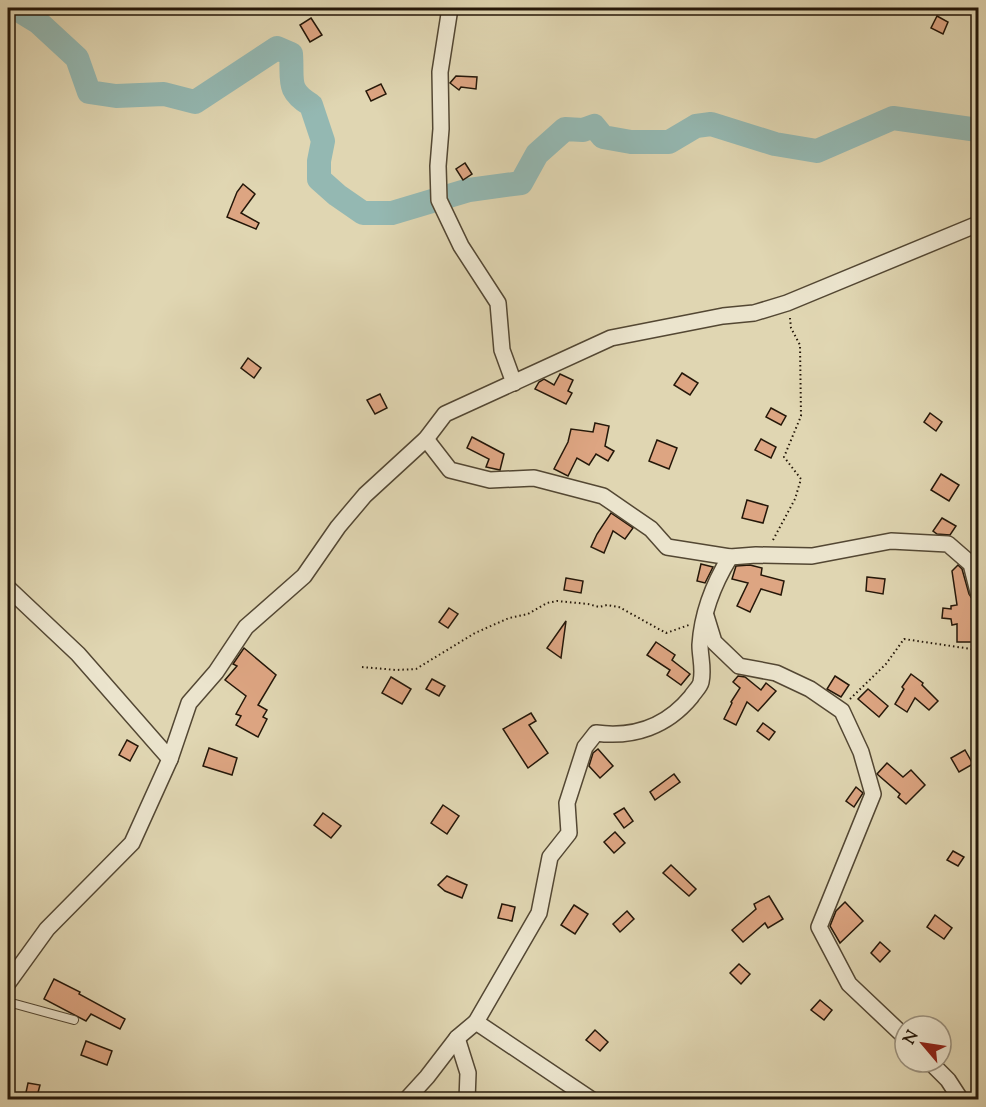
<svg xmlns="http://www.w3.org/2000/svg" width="986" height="1107" viewBox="0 0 986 1107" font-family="'Sorts Mill Goudy',serif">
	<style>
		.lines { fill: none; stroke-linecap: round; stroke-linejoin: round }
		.river { stroke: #94b8b2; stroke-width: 24 }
		.building { fill: #dda582; stroke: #241709; stroke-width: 1.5 }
		.service-casing { stroke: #534733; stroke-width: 10 }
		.minor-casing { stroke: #534733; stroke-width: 18 }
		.path { stroke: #241709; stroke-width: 2; stroke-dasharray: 1.5 3; stroke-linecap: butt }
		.service { stroke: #ebe4cd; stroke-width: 8 }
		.minor { stroke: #ebe4cd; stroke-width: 15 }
	</style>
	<rect width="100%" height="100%" fill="#e0d6b2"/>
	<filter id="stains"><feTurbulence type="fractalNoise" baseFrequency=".00333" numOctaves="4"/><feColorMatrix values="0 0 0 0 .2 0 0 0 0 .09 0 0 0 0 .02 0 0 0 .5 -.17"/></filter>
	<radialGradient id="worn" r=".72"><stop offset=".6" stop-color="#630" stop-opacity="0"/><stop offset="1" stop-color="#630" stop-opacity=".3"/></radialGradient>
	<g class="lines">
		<path class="river" d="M15 8 38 22 77 58 89 92 116 96 164 94 195 102 277 48 291 54C293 81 286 90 311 105L323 141 319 161V179L337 195 363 213H392L469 190 521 183 537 154 565 129 583 130 594 126 603 137 631 142H669L696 126 711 124 775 144 817 151 893 118 978 130"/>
	</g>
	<g class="building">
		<polygon points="937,16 948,22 943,34 931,28"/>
		<polygon points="311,18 322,35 310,42 300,25"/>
		<polygon points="456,76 477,77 476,89 461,87 459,90 450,83"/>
		<polygon points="381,84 386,94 371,101 366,91"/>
		<polygon points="465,163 472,174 463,180 456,169"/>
		<polygon points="243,184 255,194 241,213 259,223 256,229 227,217 237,192"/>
		<polygon points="248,358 261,368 254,378 241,368"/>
		<polygon points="682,373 698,383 690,395 674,385"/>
		<polygon points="560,374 573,380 568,391 572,393 566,404 535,389 539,382 544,379 554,385"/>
		<polygon points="380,394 387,408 375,414 367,400"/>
		<polygon points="771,408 786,416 781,425 766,417"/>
		<polygon points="930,413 942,422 936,431 924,422"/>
		<polygon points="595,423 609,426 605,446 614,451 608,461 596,454 589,465 577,458 568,476 554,469 568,442 571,429 593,432"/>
		<polygon points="472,437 504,454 500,470 486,467 489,459 467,448"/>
		<polygon points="761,439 776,447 771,458 755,450"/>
		<polygon points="657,440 677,448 669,469 649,461"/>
		<polygon points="941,474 959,485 949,501 931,490"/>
		<polygon points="747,500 768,506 763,523 742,518"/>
		<polygon points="611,513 633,528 625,539 613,531 604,553 591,547 597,534"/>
		<polygon points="942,518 956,526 950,535 937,534 933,531"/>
		<polygon points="701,564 713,567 705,583 697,581"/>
		<polygon points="750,565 762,568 761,575 784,581 781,595 761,589 750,612 737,606 748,583 732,579 736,566"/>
		<polygon points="958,565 962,569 969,594 973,600 976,642 957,642 957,624 952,625 951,619 942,618 943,608 951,609 951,606 957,605 952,571"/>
		<polygon points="867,577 885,579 883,594 866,591"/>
		<polygon points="566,578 583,581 581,593 564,590"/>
		<polygon points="449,608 458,614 448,628 439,622"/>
		<polygon points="566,621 561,658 547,648"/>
		<polygon points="656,642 675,655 672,660 690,674 681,685 667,675 670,670 647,655"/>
		<polygon points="244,648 276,675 258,705 267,710 263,717 267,719 258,737 236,725 241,716 236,714 246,696 225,680 237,666 233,664"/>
		<polygon points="911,674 923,683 922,685 938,701 929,710 915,698 907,712 895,704 904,689 902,687"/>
		<polygon points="738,676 745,677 761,690 766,683 776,691 758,711 747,702 736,725 724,719 732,703 731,702 740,688 733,682"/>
		<polygon points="835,676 849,685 841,697 827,689"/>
		<polygon points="391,677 411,689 402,704 382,693"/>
		<polygon points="432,679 445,686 439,696 426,689"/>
		<polygon points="868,689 888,706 879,717 858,699"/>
		<polygon points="531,713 536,721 529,725 548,753 528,768 503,729"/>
		<polygon points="763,723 775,732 769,740 757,731"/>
		<polygon points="127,740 138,746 130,761 119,755"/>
		<polygon points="209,748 237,758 232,775 203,766"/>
		<polygon points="598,749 613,766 600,778 589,766 593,753"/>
		<polygon points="965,750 973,764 959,772 951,758"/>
		<polygon points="887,763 903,777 911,770 925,785 906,804 898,797 900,794 877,774"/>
		<polygon points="674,774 680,782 655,800 650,792"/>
		<polygon points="856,787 863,793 854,807 846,801"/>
		<polygon points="443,805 459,816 447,834 431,823"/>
		<polygon points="624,808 633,821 624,828 614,814"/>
		<polygon points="323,813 341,826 331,838 314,825"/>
		<polygon points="615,832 625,843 614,853 604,842"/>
		<polygon points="953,851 964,857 958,866 947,860"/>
		<polygon points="671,865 696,889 689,896 663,873"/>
		<polygon points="447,876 467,885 462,898 445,891 438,885"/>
		<polygon points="769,896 783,919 768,928 765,923 743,942 732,930 756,909 754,904"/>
		<polygon points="845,902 863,921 840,943 830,926 836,911"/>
		<polygon points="502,904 515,907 512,921 498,918"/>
		<polygon points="574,905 588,914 575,934 561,925"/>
		<polygon points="627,911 634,919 620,932 613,924"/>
		<polygon points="935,915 952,928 944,939 927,927"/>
		<polygon points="880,942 890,951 880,962 871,953"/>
		<polygon points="739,964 750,974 741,984 730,973"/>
		<polygon points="54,979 80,992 79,994 125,1019 120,1029 91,1014 86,1021 44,999"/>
		<polygon points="820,1000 832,1010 824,1020 811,1010"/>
		<polygon points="595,1030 608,1042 600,1051 586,1040"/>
		<polygon points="86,1041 112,1051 107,1065 81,1055"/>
		<polygon points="28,1083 40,1085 36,1100 25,1097"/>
	</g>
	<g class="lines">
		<defs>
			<polyline id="service" points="8,1002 74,1020"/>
			<g id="minor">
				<polyline points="8,8 9,8"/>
				<polyline points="450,8 440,72 441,129 438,166 439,200 461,246 498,303 502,350 514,383"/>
				<polyline points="426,439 450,470 490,480 534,478 603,496 651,529 667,547 730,557 756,555 812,556 891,541 948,544 971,564 978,592"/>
				<polyline points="8,588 78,654 170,759"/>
				<polyline points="706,616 714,642 739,666 776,673 810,689 842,711 861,752 873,794 819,927 849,984 905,1037"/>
				<polyline points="8,983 47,929 132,843 170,759 189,703 216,672 246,627 304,576 338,527 365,495 426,439 445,414 611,338 723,316 754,313 787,303 978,224"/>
				<polyline points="476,1022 592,1100"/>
				<polyline points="457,1038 468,1073 467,1100"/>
				<polyline points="930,1062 948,1080 961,1100"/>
				<path d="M406 1100 427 1077 457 1038 476 1022 539 913 550 857 569 833 567 803 585 747 596 733C634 738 667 726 691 697 694 692 700 687 701 682 704 669 700 657 700 645 702 614 714 583 730 557"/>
			</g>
		</defs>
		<use href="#service" class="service-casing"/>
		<use href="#minor" class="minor-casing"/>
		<g class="path">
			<polyline points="773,540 795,499 801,479 784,457 801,416 800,345 791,328 790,318"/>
			<polyline points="362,667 396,670 416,669 475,633 509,618 528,614 547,603 557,601 588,604 599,607 607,605 619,607 666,633 689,625"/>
			<polyline points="850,699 886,664 904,639 978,650"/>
		</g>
		<use href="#service" class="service"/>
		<use href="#minor" class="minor"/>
	</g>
	<rect width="986" height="1107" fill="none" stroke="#e0d6b2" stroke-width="30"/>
	<rect x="9" y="9" width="968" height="1089" fill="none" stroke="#241709" stroke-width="3"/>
	<rect x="15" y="15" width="956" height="1077" fill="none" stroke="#241709" stroke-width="1.5"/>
	<g transform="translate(923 1044) rotate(299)"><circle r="28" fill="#ebe4cd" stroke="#9b927f" stroke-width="1.5"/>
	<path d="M0-4.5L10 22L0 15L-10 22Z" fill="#8f2418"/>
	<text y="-9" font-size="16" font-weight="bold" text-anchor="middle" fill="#241709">N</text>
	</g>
	<rect width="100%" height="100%" filter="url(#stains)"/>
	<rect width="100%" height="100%" fill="url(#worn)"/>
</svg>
